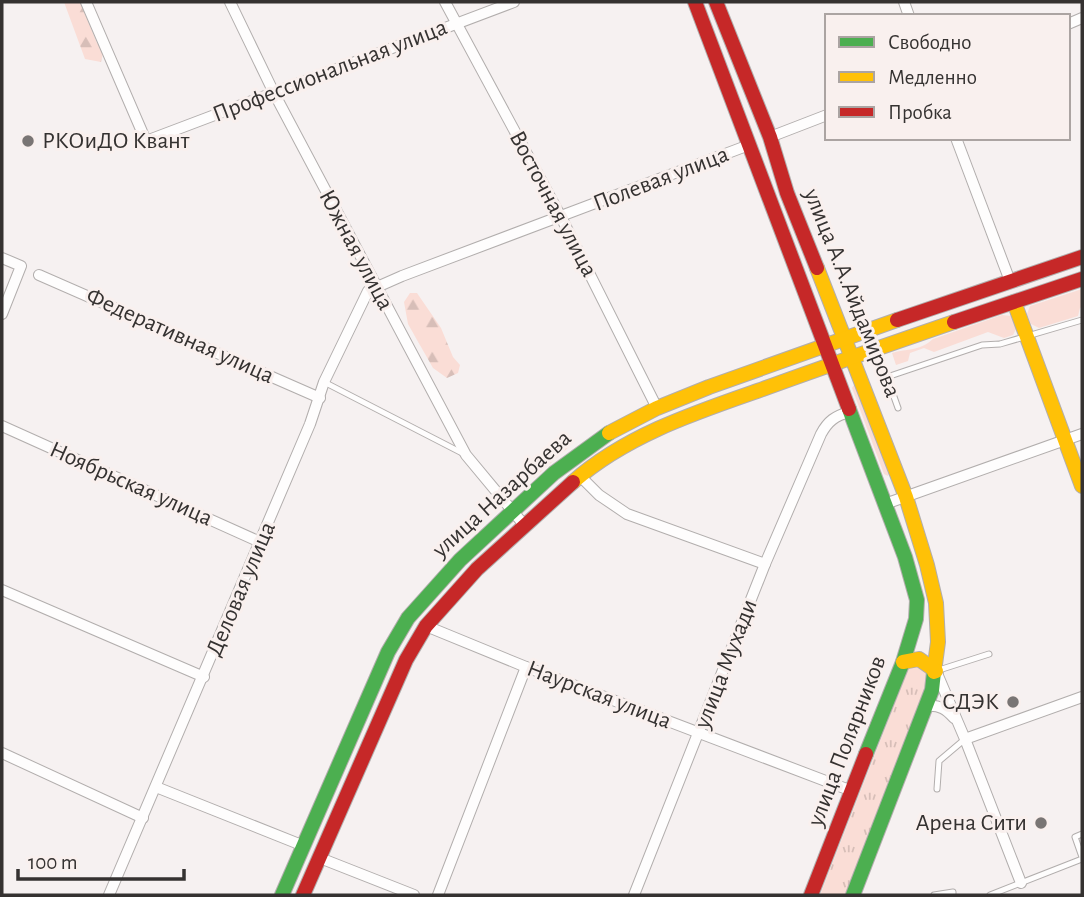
<svg xmlns="http://www.w3.org/2000/svg" width="1084" height="897" viewBox="0 0 1084 897" font-family="'Alegreya Sans',sans-serif">
	<style>
		.grass { fill: #faddd6 }
		.forest { fill: url(#forest-firs) }
		.park { fill: url(#park-tufts) }
		.lines { fill: none; stroke-linecap: round; stroke-linejoin: round }
		.lane-casing { stroke: #b2aead; stroke-width: 7 }
		.street-casing { stroke: #b2aead; stroke-width: 12 }
		.fast-casing { stroke: #b2aead; stroke-width: 16 }
		.slow-casing { stroke: #b2aead; stroke-width: 16 }
		.jam-casing { stroke: #b2aead; stroke-width: 16 }
		.lane { stroke: #fefdfd; stroke-width: 5 }
		.street { stroke: #fefdfd; stroke-width: 10 }
		.fast { stroke: #4caf50; stroke-width: 14 }
		.slow { stroke: #ffc107; stroke-width: 14 }
		.jam { stroke: #c62828; stroke-width: 14 }
		.poi-dot { fill: #797574; stroke: #f9f0ee; stroke-width: 2.5 }
		.labels { text-anchor: middle; dominant-baseline: central; stroke-width: 6; stroke-linejoin: round; paint-order: stroke }
		.street-label { font-size: 24px; fill: #353231; stroke: #f9f0ee }
		.poi-label { font-size: 24px; fill: #353231; stroke: #f9f0ee; text-anchor: end }
	</style>
	<defs>
		<pattern id="forest-firs" width="22" height="20" patternUnits="userSpaceOnUse" patternTransform="scale(1.75)"><rect width="22" height="20" fill="#faddd6"/><path d="M5 1l3.5 6h-7zM16 11l3.5 6h-7z" fill="#d7beb8"/></pattern>
		<pattern id="park-tufts" width="24" height="20" patternUnits="userSpaceOnUse" patternTransform="scale(1.75)"><rect width="24" height="20" fill="#faddd6"/><path d="M3 7l-1-3M5 7V3M7 7l1-3M15 17l-1-3M17 17v-4M19 17l1-3" fill="none" stroke="#d7beb8"/></pattern>
	</defs>
	<rect width="100%" height="100%" fill="#f6f1f1"/>
	<g class="grass">
		<polygon points="1082,289 1082,307 1080,308 1078,316 1039,328 1031,324 1027,314 1030,306"/>
		<path d="M1002 315 1011 316 1016 329 1013 335 1004 338 988 332 934 352 924 348 910 353 908 361 896 365 892 353C908 348 918 352 933 339Z"/>
		<polygon points="854,385 857,386 890,472 888,476 884,474 852,388"/>
		<polygon points="567,438 570,446 534,478 524,466"/>
	</g>
	<g class="forest">
		<polygon points="64,2 80,2 97,43 104,49 101,62 85,59"/>
		<polygon points="410,293 417,293 441,328 453,357 460,365 458,373 447,378 433,368 408,324 404,302"/>
	</g>
	<polygon class="park" points="917,664 931,675 846,895 820,895 909,667"/>
	<g class="lines">
		<defs>
			<g id="lane">
				<polyline points="324,382 464,454"/>
				<polyline points="898,408 887,377 982,345 1000,344 1082,320"/>
				<polyline points="939,670 989,654"/>
				<polyline points="937,789 939,761 965,739"/>
				<polyline points="1082,834 1075,837 1082,857"/>
				<polyline points="934,895 953,892 953,895"/>
				<polyline points="990,895 1082,859"/>
			</g>
			<g id="street">
				<polyline points="86,2 146,141 514,2"/>
				<polyline points="230,2 274,93 466,455 525,526"/>
				<polyline points="445,2 561,217 657,408"/>
				<polyline points="904,2 909,16"/>
				<polyline points="1068,24 1082,18"/>
				<polyline points="770,137 827,115"/>
				<polyline points="956,138 1010,281"/>
				<polyline points="2,258 21,266 2,314"/>
				<polyline points="39,275 320,398"/>
				<polyline points="2,426 260,542"/>
				<polyline points="580,476 599,495 627,514 765,564"/>
				<polyline points="885,504 1082,434"/>
				<polyline points="2,590 204,677"/>
				<polyline points="426,626 526,667 852,791"/>
				<polyline points="936,671 965,739 1021,883"/>
				<path d="M927 706C940 705 946 709 954 718"/>
				<polyline points="965,739 1082,697"/>
				<polyline points="2,753 143,818"/>
				<polyline points="156,787 304,846"/>
				<polyline points="320,858 414,895"/>
				<polyline points="109,895 310,424 324,382 368,291 402,276 749,145"/>
				<polyline points="438,895 526,667"/>
				<path d="M634 895 765 564 821 434C828 421 835 416 849 412"/>
			</g>
			<g id="fast">
				<polyline points="849,409 905,557 917,600 916,619 903,662 866,754"/>
				<polyline points="282,895 388,652 408,618 460,560 554,473 609,433"/>
				<polyline points="853,895 932,690 934,672"/>
			</g>
			<g id="slow">
				<polyline points="817,268 906,497 927,565 936,603 938,642 934,672"/>
				<polyline points="1014,302 1082,486"/>
				<polyline points="609,433 657,408 709,387 897,320"/>
				<path d="M573 482C626 435 697 412 763 389 826 366 890 344 954 322"/>
				<polyline points="903,662 919,659 936,671"/>
			</g>
			<g id="jam">
				<polyline points="695,2 849,409"/>
				<polyline points="716,2 770,137 787,193 817,268"/>
				<polyline points="897,320 1082,257"/>
				<polyline points="954,322 1082,279"/>
				<polyline points="303,895 406,660 426,626 477,569 573,482"/>
				<polyline points="811,895 866,754"/>
			</g>
		</defs>
		<use href="#lane" class="lane-casing"/>
		<use href="#street" class="street-casing"/>
		<use href="#fast" class="fast-casing"/>
		<use href="#slow" class="slow-casing"/>
		<use href="#jam" class="jam-casing"/>
		<use href="#lane" class="lane"/>
		<use href="#street" class="street"/>
		<use href="#fast" class="fast"/>
		<use href="#slow" class="slow"/>
		<use href="#jam" class="jam"/>
	</g>
	<g class="poi-dot">
		<circle cx="28" cy="141" r="7"/>
		<circle cx="1013" cy="702" r="7"/>
		<circle cx="1041" cy="823" r="7"/>
	</g>
	<g class="labels">
		<g class="street-label">
			<text transform="translate(330 71) rotate(-21)">Профессиональная улица</text>
			<text transform="translate(661 179) rotate(-21)">Полевая улица</text>
			<text transform="translate(553 204) rotate(62)">Восточная улица</text>
			<text transform="translate(356 250) rotate(62)">Южная улица</text>
			<text transform="translate(852 293) rotate(68)">улица А.А.Айдамирова</text>
			<text transform="translate(180 336) rotate(24)">Федеративная улица</text>
			<text transform="translate(131 484) rotate(24)">Ноябрьская улица</text>
			<text transform="translate(502 494) rotate(-42)">улица Назарбаева</text>
			<text transform="translate(241 589) rotate(-67)">Деловая улица</text>
			<text transform="translate(726 664) rotate(-69)">улица Мухади</text>
			<text transform="translate(599 695) rotate(21)">Наурская улица</text>
			<text transform="translate(847 741) rotate(-69)">улица Полярников</text>
		</g>
		<g class="poi-label">
			<text x="42" y="141" text-anchor="start">РКОиДО Квант</text>
			<text x="999" y="702">СДЭК</text>
			<text x="1027" y="823">Арена Сити</text>
		</g>
	</g>
	<rect width="1084" height="897" fill="none" stroke="#353231" stroke-width="7"/>
	<rect x="825" y="14" width="245" height="126" fill="#f9f0ee" stroke="#aba4a2" stroke-width="2"/>
	<rect x="839" y="37" width="35" height="10" fill="#4caf50" stroke="#aba4a2" stroke-width="2"/>
	<text x="888" y="49" font-size="21" fill="#353231">Свободно</text>
	<rect x="839" y="72" width="35" height="10" fill="#ffc107" stroke="#aba4a2" stroke-width="2"/>
	<text x="888" y="84" font-size="21" fill="#353231">Медленно</text>
	<rect x="839" y="107" width="35" height="10" fill="#c62828" stroke="#aba4a2" stroke-width="2"/>
	<text x="888" y="119" font-size="21" fill="#353231">Пробка</text>
	<path d="M18 869v10h166v-10" fill="none" stroke="#353231" stroke-width="3.5"/>
	<text x="28" y="869" font-size="21" fill="#353231" stroke="#f9f0ee" stroke-width="5" paint-order="stroke">100 m</text>
</svg>
